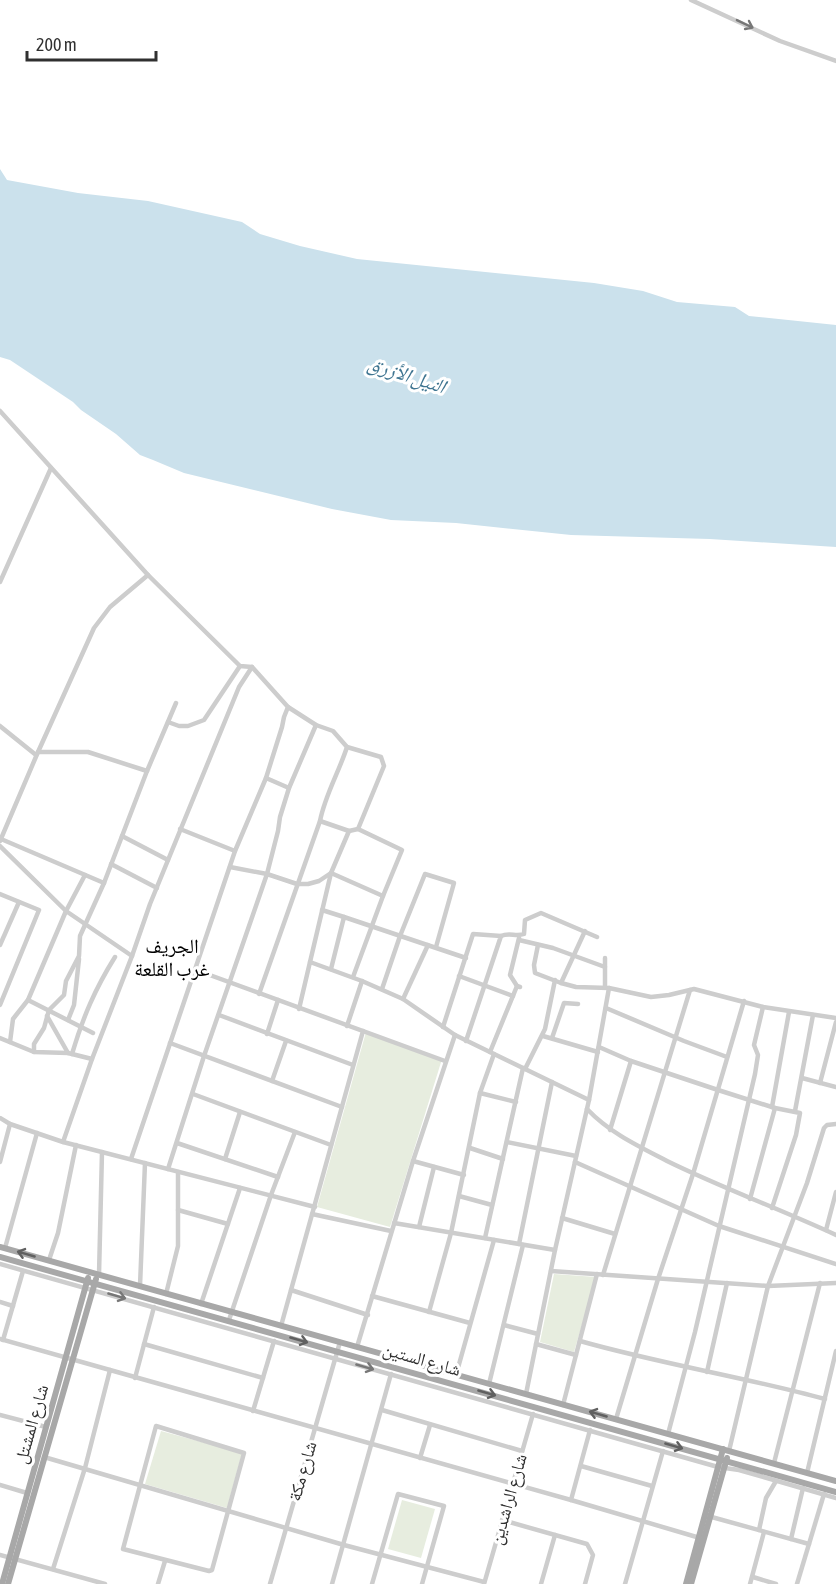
<svg xmlns="http://www.w3.org/2000/svg" width="836" height="1584" viewBox="0 0 836 1584" font-family="'Asap Condensed','Noto Naskh Arabic',sans-serif">
	<style>
		.green { fill: #e7eddf }
		.water { fill: #cbe1ec }
		.lines { fill: none; stroke-linecap: round; stroke-linejoin: round }
		.minor { stroke: #cdcdcd; stroke-width: 4.5 }
		.major { stroke: #a8a8a8; stroke-width: 6 }
		.oneway { stroke: #777 }
		.oneway2 { stroke: #606060 }
		.labels { text-anchor: middle; dominant-baseline: central; stroke-width: 6; stroke-linejoin: round; paint-order: stroke }
		.street-label { font-size: 18px; fill: #303030; stroke: #fff }
		.water-label { font-size: 20px; font-style: italic; fill: #3f7591; stroke: #fff }
		.neighbourhood-label { font-size: 20px; fill: #000; stroke: #fff }
	</style>
	<rect width="100%" height="100%" fill="#fff"/>
	<g class="green">
		<polygon points="366,1032 442,1059 390,1227 317,1207"/>
		<polygon points="554,1274 596,1277 574,1352 540,1342"/>
		<polygon points="161,1431 242,1453 227,1508 145,1484"/>
		<polygon points="402,1500 435,1509 421,1558 388,1549"/>
	</g>
	<polygon class="water" points="0,169 7,180 78,193 148,201 242,222 260,234 300,246 357,259 594,283 643,291 677,302 735,307 749,316 836,325 836,547 710,539 571,535 456,523 391,520 332,509 184,473 153,460 140,455 116,434 81,410 73,402 10,360 0,357"/>
	<g class="lines">
		<g class="minor">
			<polyline points="691,0 780,41 836,61"/>
			<polyline points="0,411 148,575 240,666 252,667 239,687 150,904 132,956 92,1059 63,1142"/>
			<polyline points="0,582 51,468"/>
			<polyline points="168,722 179,726 188,726 204,720 240,666"/>
			<polyline points="0,726 36,755"/>
			<polyline points="347,747 381,757 384,766 358,829"/>
			<polyline points="38,752 88,752 147,771"/>
			<polyline points="266,778 289,788"/>
			<polyline points="320,821 349,831 358,829 402,850 383,896"/>
			<polyline points="180,829 235,851"/>
			<polyline points="122,836 168,860"/>
			<polyline points="1,839 104,883 147,771 176,703"/>
			<polyline points="0,841 38,752 94,628 110,607 148,575"/>
			<polyline points="0,846 66,911 132,956"/>
			<polyline points="111,864 157,888"/>
			<polyline points="230,867 267,874 297,884 308,884 319,881 331,873 383,896 353,977"/>
			<polyline points="0,894 39,910 0,1005"/>
			<polyline points="322,910 344,917"/>
			<path d="M501 936C509 932 516 937 524 934L525 920 541 913 597 937"/>
			<polyline points="519,940 553,948 605,967"/>
			<polyline points="0,945 19,902"/>
			<polyline points="538,945 534,965 535,973 561,983 576,987 609,988 651,997 669,995 694,989 763,1007 836,1018"/>
			<polyline points="605,958 605,987"/>
			<polyline points="310,962 331,873 349,831"/>
			<polyline points="331,969 344,917 466,958"/>
			<polyline points="196,970 445,1061"/>
			<polyline points="459,976 513,996"/>
			<polyline points="561,983 585,931"/>
			<polyline points="517,986 510,975 519,938"/>
			<polyline points="382,989 400,936 425,874 454,883 436,947"/>
			<path d="M259 994 320 821C325 795 339 772 347 747L333 731 316 725 288 707"/>
			<polyline points="403,999 428,945"/>
			<polyline points="28,1000 93,1033"/>
			<polyline points="606,1008 684,1041 727,1057"/>
			<polyline points="299,1009 310,962 362,981 403,999 455,1035 589,1100"/>
			<polyline points="219,1015 353,1065"/>
			<polyline points="47,1016 68,1053"/>
			<polyline points="68,1020 74,1005 79,959"/>
			<polyline points="347,1026 362,981"/>
			<polyline points="443,1027 473,934 501,936 466,1041"/>
			<polyline points="267,1034 278,1000"/>
			<polyline points="543,1036 598,1052"/>
			<polyline points="0,1038 34,1052 68,1053 92,1059"/>
			<polyline points="552,1038 564,1003 578,1004"/>
			<polyline points="10,1042 13,1019 28,1000 66,911 85,875"/>
			<polyline points="170,1043 342,1107"/>
			<polyline points="599,1047 631,1061 718,1090 775,1108 800,1113 796,1135 772,1208"/>
			<polyline points="34,1052 34,1044 44,1028 49,1010 64,995 66,981 79,956 80,936 104,883"/>
			<polyline points="490,1052 517,986 520,987"/>
			<path d="M72 1054C83 1017 95 989 115 957"/>
			<polyline points="525,1069 545,1029 555,980"/>
			<polyline points="802,1078 836,1087"/>
			<polyline points="272,1081 286,1041"/>
			<polyline points="820,1083 836,1022"/>
			<polyline points="480,1093 516,1102"/>
			<polyline points="193,1094 331,1145"/>
			<polyline points="772,1107 789,1012"/>
			<path d="M587 1109C610 1133 638 1146 667 1161 722 1188 780 1209 836 1235"/>
			<polyline points="795,1111 813,1015"/>
			<polyline points="0,1118 10,1124 63,1142 315,1207"/>
			<polyline points="610,1130 631,1061"/>
			<polyline points="507,1142 576,1156"/>
			<polyline points="177,1143 278,1177"/>
			<polyline points="470,1148 503,1159"/>
			<polyline points="131,1159 235,851 266,778 282,727 284,717 288,707 252,667"/>
			<polyline points="225,1159 240,1112"/>
			<polyline points="413,1161 464,1175"/>
			<polyline points="0,1162 10,1124"/>
			<polyline points="575,1162 719,1226 836,1264"/>
			<polyline points="168,1169 204,1056 267,874 278,831 280,817 289,788 316,725"/>
			<polyline points="459,1196 492,1205"/>
			<polyline points="750,1199 775,1108"/>
			<polyline points="178,1210 228,1224"/>
			<polyline points="312,1214 391,1231"/>
			<polyline points="562,1218 615,1234"/>
			<polyline points="394,1223 555,1250"/>
			<polyline points="419,1227 434,1167"/>
			<polyline points="826,1230 836,1192"/>
			<polyline points="485,1238 523,1068"/>
			<polyline points="519,1244 552,1082"/>
			<polyline points="5,1248 37,1133"/>
			<polyline points="49,1260 58,1233 76,1145"/>
			<polyline points="0,1264 718,1467 739,1470 836,1498"/>
			<polyline points="551,1271 768,1286 836,1283"/>
			<polyline points="99,1275 102,1152"/>
			<polyline points="603,1275 690,990"/>
			<polyline points="140,1286 145,1163"/>
			<polyline points="291,1290 368,1315"/>
			<polyline points="166,1294 178,1246 178,1172"/>
			<polyline points="372,1296 470,1323"/>
			<polyline points="0,1302 13,1306"/>
			<polyline points="201,1304 240,1188"/>
			<polyline points="429,1312 451,1233 480,1093 494,1054"/>
			<polyline points="229,1320 271,1195 295,1132"/>
			<polyline points="504,1325 538,1334"/>
			<polyline points="281,1326 363,1031"/>
			<polyline points="0,1339 110,1370"/>
			<polyline points="3,1340 23,1271"/>
			<path d="M580 1341C661 1364 744 1377 825 1399"/>
			<polyline points="144,1344 263,1378"/>
			<polyline points="536,1344 576,1355"/>
			<polyline points="357,1347 413,1161 455,1035"/>
			<polyline points="707,1372 727,1283"/>
			<polyline points="456,1375 494,1240"/>
			<polyline points="135,1378 154,1307"/>
			<polyline points="489,1384 523,1245"/>
			<polyline points="526,1394 555,1250 589,1100 609,988"/>
			<polyline points="563,1405 597,1274"/>
			<polyline points="382,1410 522,1451"/>
			<polyline points="253,1411 274,1341"/>
			<polyline points="0,1415 46,1427"/>
			<polyline points="616,1419 658,1279 693,1174 744,1001"/>
			<polygon points="156,1426 244,1453 212,1570 209,1571 123,1549"/>
			<polyline points="590,1430 571,1500 700,1538"/>
			<polyline points="668,1434 695,1332 755,1074 758,1055 754,1045 763,1007"/>
			<polyline points="729,1451 768,1286 807,1183 824,1128 827,1125 836,1124"/>
			<polyline points="44,1457 344,1545 484,1582"/>
			<polyline points="420,1458 430,1425"/>
			<polyline points="774,1463 820,1283"/>
			<polyline points="581,1466 652,1486"/>
			<polyline points="807,1473 836,1351"/>
			<polyline points="0,1485 27,1493"/>
			<polyline points="708,1516 809,1544"/>
			<polyline points="502,1520 587,1544 593,1555 585,1584"/>
			<polyline points="759,1530 766,1498 776,1481"/>
			<polyline points="791,1539 803,1488"/>
			<polyline points="0,1555 105,1584"/>
			<polyline points="53,1569 85,1468 110,1370 571,1500"/>
			<polyline points="753,1577 776,1584"/>
			<polyline points="158,1584 165,1561"/>
			<polyline points="270,1584 340,1342"/>
			<polyline points="332,1584 391,1374"/>
			<polyline points="372,1584 398,1494 444,1506 422,1584"/>
			<polyline points="484,1584 533,1414"/>
			<polyline points="541,1584 555,1535"/>
			<polyline points="625,1584 663,1451"/>
			<polyline points="750,1584 764,1532"/>
			<polyline points="797,1584 824,1494"/>
		</g>
		<g class="major">
			<polyline points="0,1247 836,1481"/>
			<polyline points="0,1257 836,1492"/>
			<polyline points="2,1584 88,1278"/>
			<polyline points="8,1584 96,1279"/>
			<polyline points="686,1584 723,1449"/>
			<polyline points="691,1584 727,1458"/>
		</g>
	</g>
	<defs><path id="oneway-shaft" d="M-6 0H5M1.5-3L5.5 0L1.5 3" fill="none" stroke-width="1.6" stroke-linecap="round" stroke-linejoin="round" transform="scale(1.5)"/></defs>
	<g class="oneway">
		<use href="#oneway-shaft" transform="translate(745 24) rotate(26)"/>
		<use href="#oneway-shaft" transform="translate(117 1296) rotate(16)"/>
		<use href="#oneway-shaft" transform="translate(365 1367) rotate(16)"/>
	</g>
	<g class="oneway2">
		<use href="#oneway-shaft" transform="translate(26 1254) rotate(-164)"/>
		<use href="#oneway-shaft" transform="translate(299 1340) rotate(16)"/>
		<use href="#oneway-shaft" transform="translate(487 1393) rotate(16)"/>
		<use href="#oneway-shaft" transform="translate(598 1414) rotate(-164)"/>
		<use href="#oneway-shaft" transform="translate(674 1446) rotate(16)"/>
	</g>
	<g class="labels">
		<g class="street-label">
			<text transform="translate(422 1359) rotate(16)">شارع الستين</text>
			<text transform="translate(31 1424) rotate(-74)">شارع المشتل</text>
			<text transform="translate(302 1471) rotate(-74)">شارع مكة</text>
			<text transform="translate(508 1499) rotate(-74)">شارع الراشدين</text>
		</g>
		<g class="water-label">
			<text transform="translate(407 374) rotate(18)">النيل الأزرق</text>
		</g>
		<g class="neighbourhood-label">
			<text x="172" y="945">الجريف<tspan x="172" dy="23">غرب القلعة</tspan></text>
		</g>
	</g>
	<path d="M27 51v9h129v-9" fill="none" stroke="#303030" stroke-width="3"/>
	<text x="36" y="51" font-size="18" fill="#303030" stroke="#ffffff" stroke-width="4.5" paint-order="stroke">200 m</text>
</svg>
